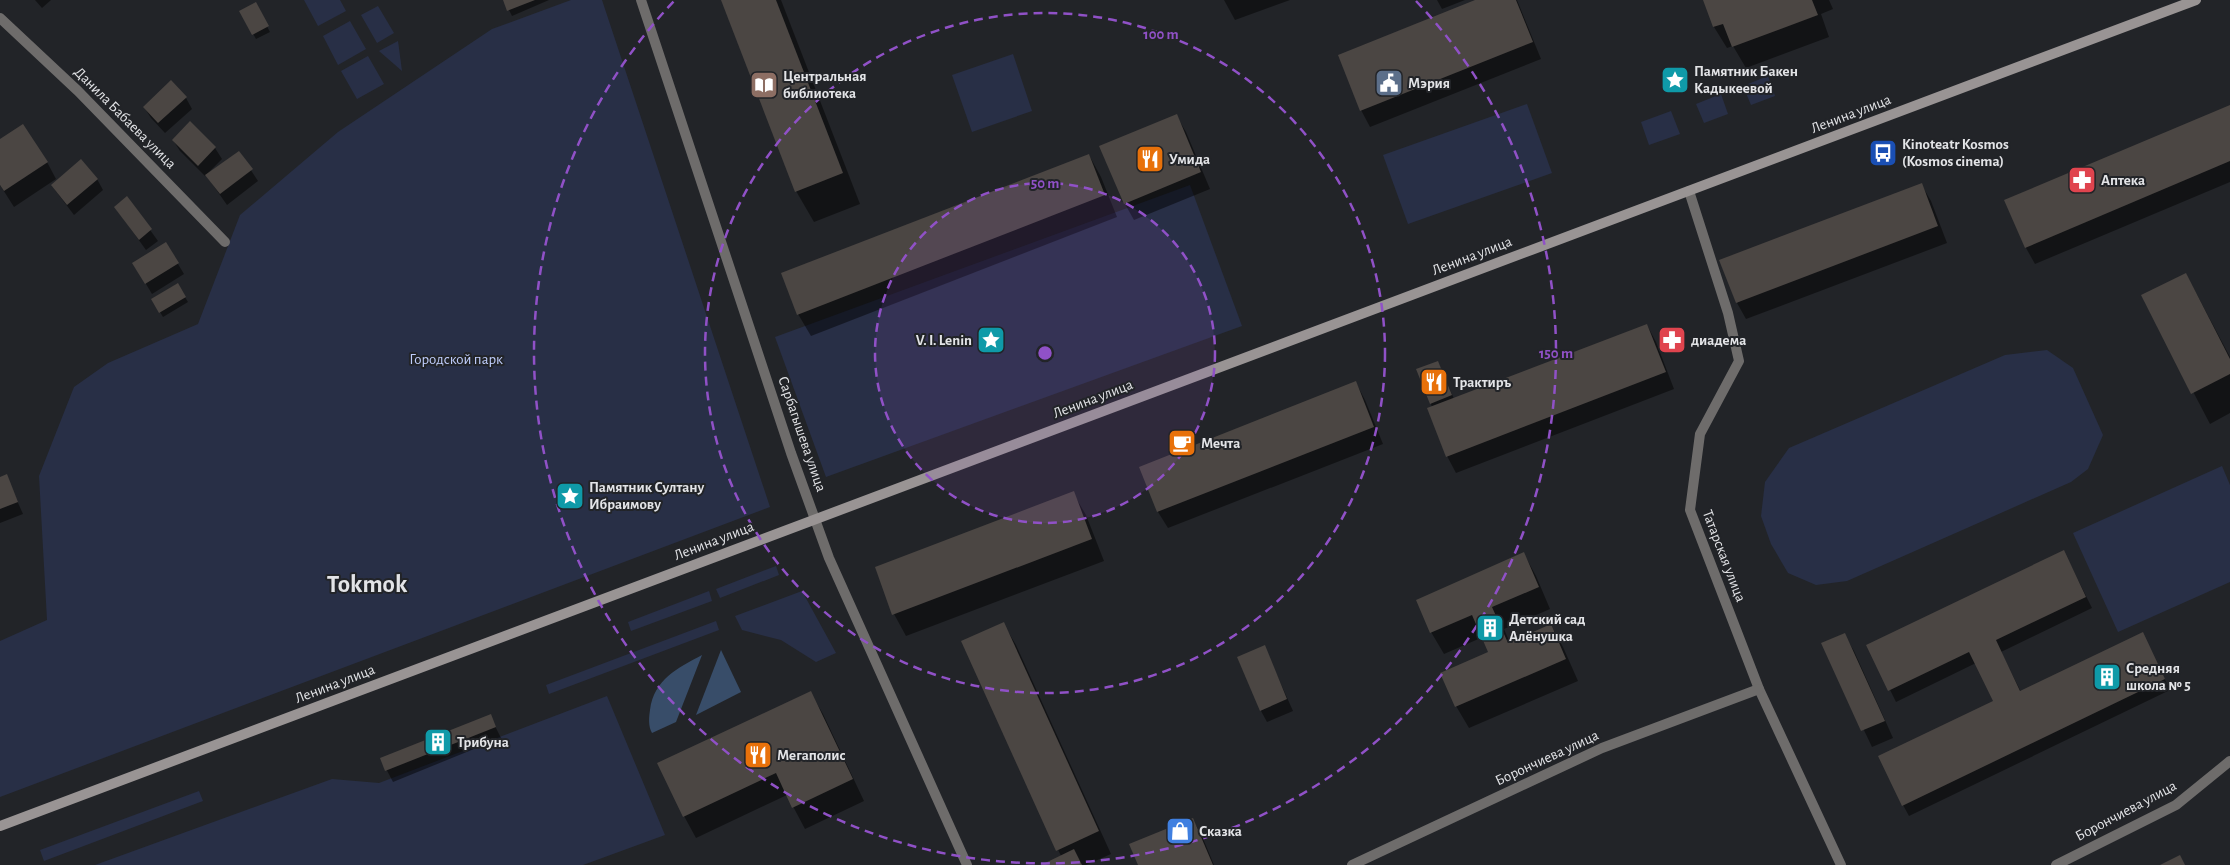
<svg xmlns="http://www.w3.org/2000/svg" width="2230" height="865" viewBox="0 0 2230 865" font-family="'Alegreya Sans',sans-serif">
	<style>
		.green { fill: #282f46 }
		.water { fill: #384d69 }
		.shadow { fill: #0007 }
		.building { fill: #4b4643 }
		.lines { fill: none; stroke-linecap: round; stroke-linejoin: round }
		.minor { stroke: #6e6c6b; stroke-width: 10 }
		.tertiary { stroke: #6e6c6b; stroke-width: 10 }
		.secondary { stroke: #999494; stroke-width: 10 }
		.ring { fill: none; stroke: #9051c7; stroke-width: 2.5; stroke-dasharray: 9 6 }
		.labels { text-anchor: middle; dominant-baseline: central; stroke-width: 4; stroke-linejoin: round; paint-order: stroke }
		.poi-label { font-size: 15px; font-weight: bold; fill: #e3e4e7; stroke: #222428; text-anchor: start }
		.street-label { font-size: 15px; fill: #e3e4e7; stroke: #222428 }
		.park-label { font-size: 15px; fill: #c0cefd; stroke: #222428 }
		.town-label { font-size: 25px; font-weight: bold; fill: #e3e4e7; stroke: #222428 }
		.centre { fill: #9051c7; stroke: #222428; stroke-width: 2.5 }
		.ring-label { font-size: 15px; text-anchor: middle; font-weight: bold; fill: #9051c7; stroke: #222428; stroke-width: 4; stroke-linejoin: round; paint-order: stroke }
	</style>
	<rect width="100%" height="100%" fill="#222428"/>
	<g class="green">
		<polygon points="304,0 340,0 346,11 318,26"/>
		<polygon points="571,0 602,0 770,507 0,797 0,641 47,620 39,476 74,387 108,363 198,324 240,215 338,132 492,29"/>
		<polygon points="378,6 394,33 377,43 361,15"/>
		<polygon points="350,21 366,49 338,65 323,36"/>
		<polygon points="398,41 402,71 379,51"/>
		<polygon points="1013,54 1032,111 972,132 952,75"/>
		<polygon points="368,56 384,84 357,99 341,71"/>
		<polygon points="1768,76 1775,96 1751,105 1743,86"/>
		<polygon points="1721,94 1728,114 1704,123 1696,104"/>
		<polygon points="1527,104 1552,173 1408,224 1383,155"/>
		<polygon points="1671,111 1680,134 1649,145 1641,122"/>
		<polygon points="1190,185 1242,326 826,477 775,337"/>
		<polygon points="2047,350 2073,368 2103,435 2088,469 2071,482 1847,581 1816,585 1788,573 1771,544 1761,516 1765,482 1789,448 2005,355"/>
		<polygon points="2222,466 2230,485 2230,582 2118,632 2073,533"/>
		<polygon points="776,566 779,575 720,598 716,589"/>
		<polygon points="709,591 712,601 631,631 628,622"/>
		<polygon points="802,591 836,653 816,662 781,640 742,630 735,616"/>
		<polygon points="716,621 719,630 549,694 546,685"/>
		<polygon points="607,696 665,835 583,865 95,865 332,779 379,783"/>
		<polygon points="199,791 203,801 44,861 40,850"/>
	</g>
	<g class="water">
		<polygon points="721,650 741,692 696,715"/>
		<path d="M702 655 676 722 652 733C648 726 649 717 650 710 654 679 678 668 702 655Z"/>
	</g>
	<g class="shadow">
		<polygon points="35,0 51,0 42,8"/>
		<polygon points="504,0 549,0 512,16"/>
		<polygon points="722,0 781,0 860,204 814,222 796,191"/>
		<polygon points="1224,0 1290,0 1235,20"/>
		<polygon points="1437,0 1465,0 1442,9"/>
		<polygon points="1479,0 1517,0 1541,59 1370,127 1361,110"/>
		<polygon points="1704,0 1829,0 1833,9 1821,14 1829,37 1746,68 1733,46 1727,48 1714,27"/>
		<polygon points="255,4 270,32 256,39 241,12"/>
		<polygon points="186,98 192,109 165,133 151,118 144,107"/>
		<polygon points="2230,106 2230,182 2035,264 2026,248 2006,201"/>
		<polygon points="1176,115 1186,132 1210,189 1134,220 1125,204"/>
		<polygon points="190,123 215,148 222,159 207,174 239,152 258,181 227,205 206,175 205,176 180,151 173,140"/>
		<polygon points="0,140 47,162 56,179 14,207 0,185"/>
		<polygon points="1089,155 1101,177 1117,217 811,336 798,314"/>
		<polygon points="97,179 103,190 74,215 52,186"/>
		<polygon points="1921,184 1931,201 1947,243 1746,319 1737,303"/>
		<polygon points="127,198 158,241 146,250 115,207"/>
		<polygon points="166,244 184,274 152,294 134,264"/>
		<polygon points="2186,274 2230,357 2230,413 2210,424 2143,296"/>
		<polygon points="177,284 188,302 163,317 152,299"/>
		<polygon points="1647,325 1656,342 1674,389 1456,473 1447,456 1431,404 1438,362 1454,399"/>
		<polygon points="1356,383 1365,400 1383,444 1168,528 1158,512 1141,468"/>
		<polygon points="6,476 23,514 0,523 0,478"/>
		<polygon points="1073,493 1086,515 1104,561 906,636 894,614"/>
		<polygon points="1524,554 1536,576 1550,609 1504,629 1510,643 1551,625 1563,647 1578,681 1469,728 1456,706 1490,652 1483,637 1444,654 1431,632"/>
		<polygon points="2069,562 2092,608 2001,652 2021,692 2148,645 2170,690 1909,816 1903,805 1994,701 1976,663 1896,702 1868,645"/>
		<polygon points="1003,623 1016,645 1111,854 1086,865 1043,865 1061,856 963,642"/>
		<polygon points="1844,634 1854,651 1893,738 1872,747 1823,644"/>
		<polygon points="1264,646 1293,711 1267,722 1261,711"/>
		<polygon points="810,692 823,714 864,801 805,829 787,795 696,838 684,816"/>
		<polygon points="490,716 501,738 393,782 381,759"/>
		<polygon points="1193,820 1202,836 1214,865 1139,865"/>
	</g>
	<g class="building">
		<polygon points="503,0 535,0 507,11"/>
		<polygon points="721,0 776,0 843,173 795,192"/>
		<polygon points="1475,0 1516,0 1533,42 1360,111 1338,55"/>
		<polygon points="1703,0 1812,0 1818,15 1732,47 1723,24 1713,27"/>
		<polygon points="256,2 269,26 252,35 239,11"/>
		<polygon points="171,80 187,97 158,123 143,107"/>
		<polygon points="2230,105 2230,161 2025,248 2004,200"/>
		<polygon points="1177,114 1201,172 1124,204 1099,146"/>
		<polygon points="190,121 216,147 198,166 172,140"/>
		<polygon points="23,124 48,162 4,191 0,185 0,139"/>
		<polygon points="239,151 253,169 220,194 205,175"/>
		<polygon points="1089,154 1105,195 797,315 781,273"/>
		<polygon points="81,159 98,179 67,205 51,185"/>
		<polygon points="1922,183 1938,226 1736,303 1719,260"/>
		<polygon points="127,196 152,229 139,240 114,207"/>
		<polygon points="166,242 179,263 145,284 132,263"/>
		<polygon points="2186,273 2230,359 2230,374 2191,394 2141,295"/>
		<polygon points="178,283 186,297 159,313 151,299"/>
		<polygon points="1647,324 1666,372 1446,457 1427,408"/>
		<polygon points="1438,361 1452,395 1430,404 1416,369"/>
		<polygon points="1356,381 1374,427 1157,512 1139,467"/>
		<polygon points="7,474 18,502 0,509 0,477"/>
		<polygon points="1074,491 1092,539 892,615 875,567"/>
		<polygon points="2064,550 2086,597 1996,640 2020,691 2143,632 2165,679 1902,806 1878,756 1993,701 1969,652 1888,691 1866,645"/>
		<polygon points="1524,552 1539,587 1492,607 1508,643 1551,624 1566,659 1455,707 1440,673 1488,652 1472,615 1430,633 1416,600"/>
		<polygon points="1004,622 1099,831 1056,851 961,641"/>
		<polygon points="1845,633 1885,721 1861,731 1821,643"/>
		<polygon points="1265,645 1287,699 1260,711 1237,657"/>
		<polygon points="811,691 853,779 792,808 776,773 683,817 657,763"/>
		<polygon points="491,714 496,727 385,771 380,758"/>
		<polygon points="1193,818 1213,865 1138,865 1129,844"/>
		<polygon points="1074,849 1082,865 1041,865"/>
		<polygon points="2180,855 2185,865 2160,865"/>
	</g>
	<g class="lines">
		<g class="minor">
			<polyline points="0,18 78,91 225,242"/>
			<polyline points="1689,191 1728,313 1739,361 1700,434 1690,510 1759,689 1841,865"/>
			<polyline points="1352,865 1602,748 1759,689"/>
			<polyline points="2056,865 2176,805 2230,761"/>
		</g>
		<polyline class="tertiary" points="641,0 791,453 829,558 967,865"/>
		<polyline class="secondary" points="0,826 2196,0"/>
	</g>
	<circle cx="1045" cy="353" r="170" fill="#9051c7" fill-opacity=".12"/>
	<g class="ring">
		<circle cx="1045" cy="353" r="170"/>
		<circle cx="1045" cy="353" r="340"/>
		<path d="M1416 1A511 511 0 1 1 674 1"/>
	</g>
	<defs>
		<symbol id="sight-square" viewBox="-11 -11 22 22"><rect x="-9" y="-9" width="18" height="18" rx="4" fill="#0f9aa8" stroke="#222428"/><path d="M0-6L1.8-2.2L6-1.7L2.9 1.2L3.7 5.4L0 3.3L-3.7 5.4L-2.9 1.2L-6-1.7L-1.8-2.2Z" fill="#fff"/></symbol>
		<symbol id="civic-square" viewBox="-11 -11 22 22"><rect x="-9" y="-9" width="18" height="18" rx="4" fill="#5c6f8a" stroke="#222428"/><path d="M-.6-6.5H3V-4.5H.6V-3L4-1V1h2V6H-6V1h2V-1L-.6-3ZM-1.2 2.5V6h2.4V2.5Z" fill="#fff"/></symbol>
		<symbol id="library-square" viewBox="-11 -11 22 22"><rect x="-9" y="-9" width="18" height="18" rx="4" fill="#8d6e63" stroke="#222428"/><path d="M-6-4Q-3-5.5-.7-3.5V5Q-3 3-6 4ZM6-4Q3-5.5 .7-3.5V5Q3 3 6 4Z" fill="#fff"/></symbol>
		<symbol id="bus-square" viewBox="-11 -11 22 22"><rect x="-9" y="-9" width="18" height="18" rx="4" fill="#1a4fb4" stroke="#222428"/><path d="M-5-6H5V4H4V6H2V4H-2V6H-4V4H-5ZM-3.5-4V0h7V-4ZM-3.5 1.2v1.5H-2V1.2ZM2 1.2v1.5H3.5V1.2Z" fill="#fff"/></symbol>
		<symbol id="restaurant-square" viewBox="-11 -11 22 22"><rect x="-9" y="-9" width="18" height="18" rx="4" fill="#e8710a" stroke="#222428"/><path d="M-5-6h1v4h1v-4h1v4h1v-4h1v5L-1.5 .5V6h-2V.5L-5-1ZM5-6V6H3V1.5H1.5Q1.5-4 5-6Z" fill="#fff"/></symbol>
		<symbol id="pharmacy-square" viewBox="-11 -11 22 22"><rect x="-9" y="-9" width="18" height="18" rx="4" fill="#e0444e" stroke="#222428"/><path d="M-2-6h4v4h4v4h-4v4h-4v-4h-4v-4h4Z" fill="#fff"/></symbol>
		<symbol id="cafe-square" viewBox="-11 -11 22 22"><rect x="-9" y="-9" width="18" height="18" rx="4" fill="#e8710a" stroke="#222428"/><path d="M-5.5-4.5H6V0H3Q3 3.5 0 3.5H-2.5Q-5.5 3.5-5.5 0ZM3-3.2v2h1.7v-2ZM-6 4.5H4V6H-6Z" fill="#fff"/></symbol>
		<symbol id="building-square" viewBox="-11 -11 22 22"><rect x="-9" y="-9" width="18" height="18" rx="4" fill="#0f9aa8" stroke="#222428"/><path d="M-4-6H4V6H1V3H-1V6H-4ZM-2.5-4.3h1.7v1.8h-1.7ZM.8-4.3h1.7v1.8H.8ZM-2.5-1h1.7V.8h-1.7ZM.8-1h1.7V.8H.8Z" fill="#fff"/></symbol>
		<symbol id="shop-square" viewBox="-11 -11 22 22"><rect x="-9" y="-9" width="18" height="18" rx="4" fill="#3f7fe0" stroke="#222428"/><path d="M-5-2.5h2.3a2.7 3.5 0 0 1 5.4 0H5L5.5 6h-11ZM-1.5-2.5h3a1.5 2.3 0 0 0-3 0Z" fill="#fff"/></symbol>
	</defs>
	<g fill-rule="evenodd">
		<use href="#sight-square" x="1659" y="64" width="32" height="32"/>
		<use href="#civic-square" x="1373" y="67" width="32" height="32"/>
		<use href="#library-square" x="748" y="69" width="32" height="32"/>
		<use href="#bus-square" x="1867" y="137" width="32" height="32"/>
		<use href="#restaurant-square" x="1134" y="143" width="32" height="32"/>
		<use href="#pharmacy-square" x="2066" y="164" width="32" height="32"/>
		<use href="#sight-square" x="975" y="324" width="32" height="32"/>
		<use href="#pharmacy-square" x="1656" y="324" width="32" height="32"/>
		<use href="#restaurant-square" x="1418" y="366" width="32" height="32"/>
		<use href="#cafe-square" x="1166" y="427" width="32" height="32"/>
		<use href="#sight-square" x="554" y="480" width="32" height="32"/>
		<use href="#building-square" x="1474" y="612" width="32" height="32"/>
		<use href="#building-square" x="2091" y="661" width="32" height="32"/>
		<use href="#building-square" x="422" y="726" width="32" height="32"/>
		<use href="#restaurant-square" x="742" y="739" width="32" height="32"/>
		<use href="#shop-square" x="1164" y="815" width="32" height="32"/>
	</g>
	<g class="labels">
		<g class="poi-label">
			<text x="1694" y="71">Памятник Бакен<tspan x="1694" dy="17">Кадыкеевой</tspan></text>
			<text x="783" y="76">Центральная<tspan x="783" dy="17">библиотека</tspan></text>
			<text x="1408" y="83">Мэрия</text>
			<text x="1902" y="144">Kinoteatr Kosmos<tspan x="1902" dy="17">(Kosmos cinema)</tspan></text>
			<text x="1169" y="159">Умида</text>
			<text x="2101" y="180">Аптека</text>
			<text x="972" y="340" text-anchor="end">V. I. Lenin</text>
			<text x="1691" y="340">диадема</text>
			<text x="1453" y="382">Трактиръ</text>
			<text x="1201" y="443">Мечта</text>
			<text x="589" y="487">Памятник Султану<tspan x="589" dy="17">Ибраимову</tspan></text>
			<text x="1509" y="619">Детский сад<tspan x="1509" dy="17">Алёнушка</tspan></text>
			<text x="2126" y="668">Средняя<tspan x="2126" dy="17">школа № 5</tspan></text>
			<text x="457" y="742">Трибуна</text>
			<text x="777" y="755">Мегаполис</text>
			<text x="1199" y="831">Сказка</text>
		</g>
		<g class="street-label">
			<text transform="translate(1851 114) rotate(-21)">Ленина улица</text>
			<text transform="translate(125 118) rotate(45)">Данила Бабаева улица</text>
			<text transform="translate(1472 256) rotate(-21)">Ленина улица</text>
			<text transform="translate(1093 399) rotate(-21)">Ленина улица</text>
			<text transform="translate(802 434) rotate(71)">Сарбагышева улица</text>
			<text transform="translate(714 541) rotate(-21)">Ленина улица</text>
			<text transform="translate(1724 556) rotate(69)">Татарская улица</text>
			<text transform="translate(335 684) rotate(-21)">Ленина улица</text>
			<text transform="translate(1547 758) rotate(-25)">Борончиева улица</text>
			<text transform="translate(2126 811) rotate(-28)">Борончиева улица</text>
		</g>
		<g class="park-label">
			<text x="456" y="359">Городской парк</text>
		</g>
		<g class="town-label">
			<text x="367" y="584">Tokmok</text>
		</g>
	</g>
	<circle cx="1045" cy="353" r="8" class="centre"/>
	<g class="ring-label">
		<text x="1161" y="39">100 m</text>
		<text x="1045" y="188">50 m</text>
		<text x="1556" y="358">150 m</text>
	</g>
</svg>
